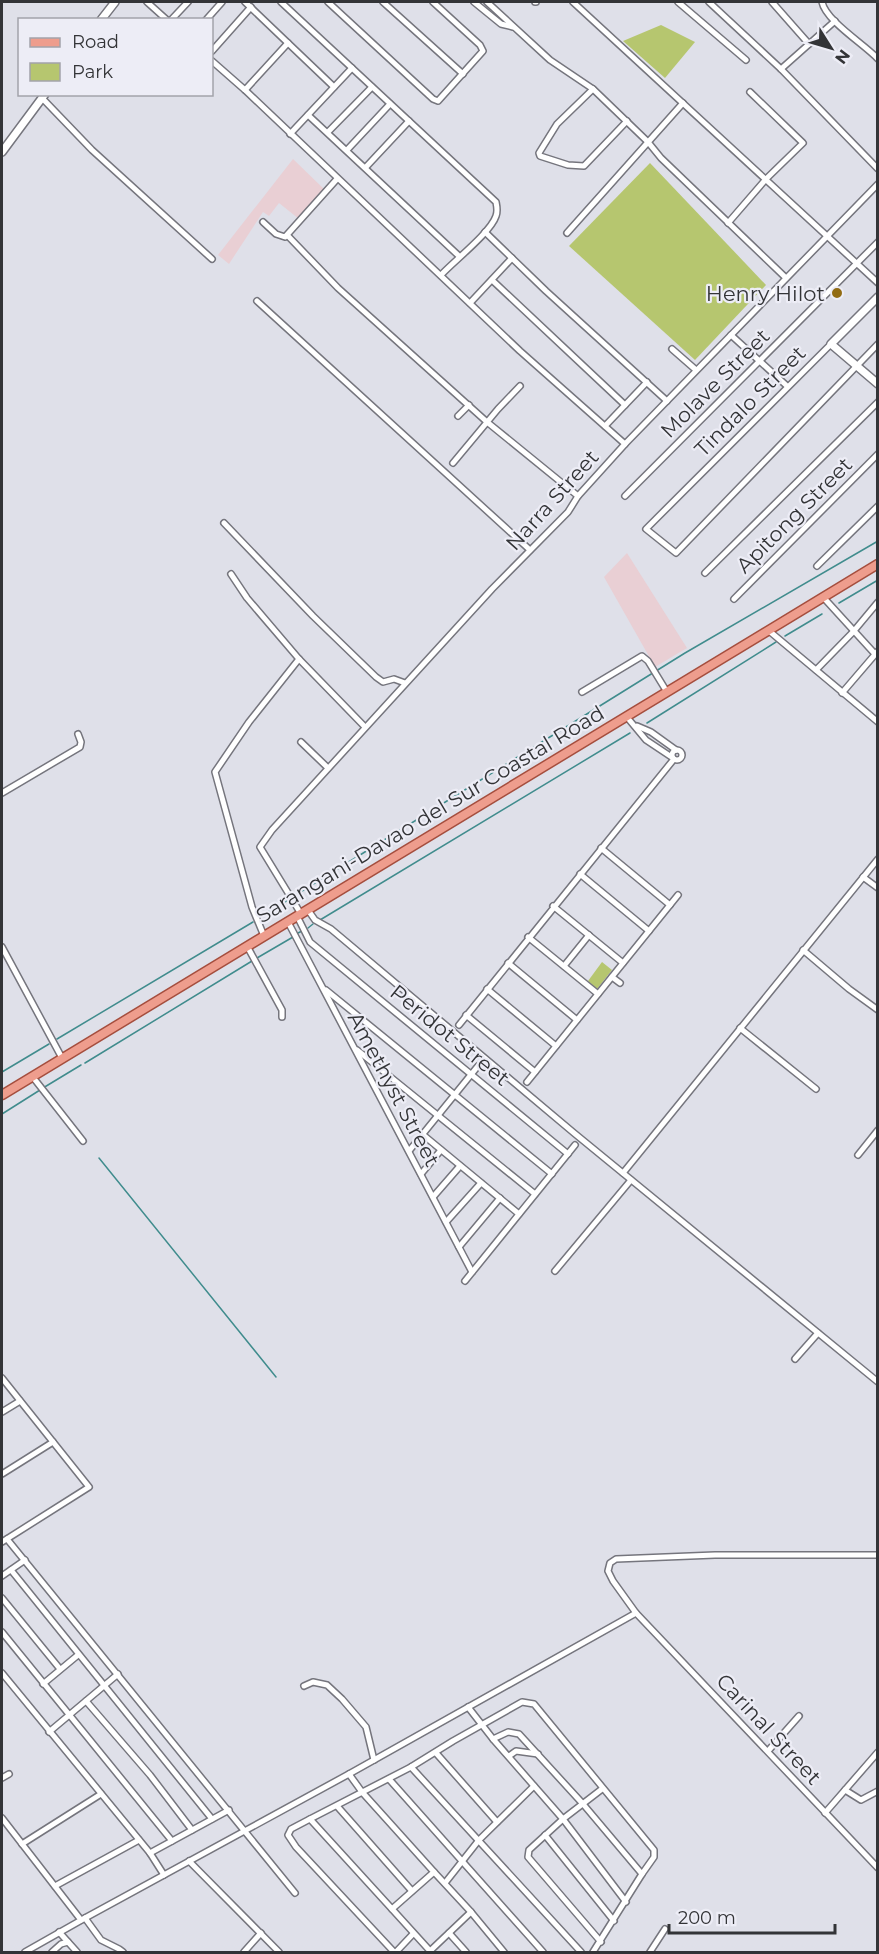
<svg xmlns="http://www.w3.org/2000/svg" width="879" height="1954" viewBox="0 0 879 1954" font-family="Montserrat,sans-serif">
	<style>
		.industrial { fill: #e9cfd4 }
		.green { fill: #b6c66f }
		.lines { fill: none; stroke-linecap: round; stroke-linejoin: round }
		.stream { stroke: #408c8d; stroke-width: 1.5 }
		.minor-casing { stroke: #75757d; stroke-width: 8 }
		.tertiary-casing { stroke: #75757d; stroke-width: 10 }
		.primary-casing { stroke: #a54e3e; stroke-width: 11 }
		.minor { stroke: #fff; stroke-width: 5 }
		.tertiary { stroke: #fff; stroke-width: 7 }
		.primary { stroke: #ee9d8d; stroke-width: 8 }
		.poi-dot { fill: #926c13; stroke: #ededf6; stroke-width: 2 }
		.labels { text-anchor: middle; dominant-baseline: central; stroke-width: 4.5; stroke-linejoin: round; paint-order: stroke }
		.poi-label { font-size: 21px; fill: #333437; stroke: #ededf6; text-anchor: end }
		.street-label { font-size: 21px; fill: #333437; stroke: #ededf6 }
	</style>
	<rect width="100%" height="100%" fill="#dfe0e9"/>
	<g class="industrial">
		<polygon points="293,159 324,189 299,219 279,203 269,216 263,212 229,264 218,255"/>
		<polygon points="627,553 687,648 655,667 604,577"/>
	</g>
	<g class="green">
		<polygon points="661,25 695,42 665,78 623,41"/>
		<polygon points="650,163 766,285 695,360 569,246"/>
		<polygon points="602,962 612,970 597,989 588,981"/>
	</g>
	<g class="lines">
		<g class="stream">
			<polyline points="839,603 878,580"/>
			<polyline points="785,636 822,614"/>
			<polyline points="647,723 776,642"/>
			<polyline points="294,896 685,653 878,541"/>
			<polyline points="266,913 290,899"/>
			<polyline points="320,920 630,733"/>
			<polyline points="308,928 313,924"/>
			<polyline points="298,933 302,931"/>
			<polyline points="257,958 293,937"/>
			<polyline points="57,1039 253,922"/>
			<polyline points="85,1063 252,961"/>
			<polyline points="2,1072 49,1044"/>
			<polyline points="43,1088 81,1065"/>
			<polyline points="2,1114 40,1090"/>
			<polyline points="99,1158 276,1377"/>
		</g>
		<defs>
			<g id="minor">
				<polyline points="147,2 167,20"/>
				<polyline points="245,2 334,87"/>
				<path d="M281 2 496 202C497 207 498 211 496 216 491 232 454 261 441 275"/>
				<polyline points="328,2 433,99 438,101 483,51 480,45 433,2"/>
				<polyline points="383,2 463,74"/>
				<polyline points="474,2 501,24 513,27"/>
				<polyline points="487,2 550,60 593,89 648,142 661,158 786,278"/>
				<polyline points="535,2 536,2"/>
				<polyline points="573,2 878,283"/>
				<polyline points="678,2 746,60"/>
				<polyline points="709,2 781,69 878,169"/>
				<polyline points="772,2 809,44"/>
				<path d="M822 2C826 21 864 44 878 59"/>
				<polyline points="171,20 188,2"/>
				<polyline points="206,20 222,2"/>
				<polyline points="212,51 251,7"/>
				<polyline points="212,61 245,90 520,351 625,444"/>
				<polyline points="781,69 835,21"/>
				<polyline points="593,89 557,124 539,153 540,156 568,165 584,166 627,121"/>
				<polyline points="245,90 288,43"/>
				<polyline points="42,98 92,150 212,259"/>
				<polyline points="308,115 459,256"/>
				<polyline points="328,132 372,87"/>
				<polyline points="290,134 352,68"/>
				<polyline points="347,150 390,104"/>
				<polyline points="366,167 409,121"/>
				<polyline points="263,222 276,234 285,237 337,179"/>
				<polyline points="728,223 766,179 803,143 750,92"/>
				<polyline points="485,232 546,291 667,401"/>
				<polyline points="567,233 683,103"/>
				<polyline points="288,236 338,288 487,422 578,496"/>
				<polyline points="492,280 625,405"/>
				<polyline points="257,301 530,550"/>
				<polyline points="470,303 512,258"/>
				<polyline points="731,335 787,386"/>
				<polyline points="831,344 646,529 676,553 878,344"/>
				<polyline points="672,349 696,370"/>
				<polyline points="458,416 469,405"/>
				<polyline points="605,426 647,382"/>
				<polyline points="453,463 498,409 520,386"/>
				<polyline points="625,496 878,242"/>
				<polyline points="224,523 313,616 376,677 383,682 394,679 405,683"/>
				<polyline points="817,566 878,506"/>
				<polyline points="705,573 878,402"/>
				<polyline points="231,574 247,598 299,659 365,727"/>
				<polyline points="823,597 875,654"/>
				<polyline points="734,599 878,454"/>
				<polyline points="768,630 878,722"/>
				<polyline points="816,670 853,632 878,602"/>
				<polyline points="582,692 642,656 648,661 667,692"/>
				<polyline points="842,693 878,651"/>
				<polyline points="626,716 646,740 673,758"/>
				<polyline points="637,726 651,732 676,750"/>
				<polyline points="301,742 328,768"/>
				<circle cx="677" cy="755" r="5"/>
				<polyline points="2,793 80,747 81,742 78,734"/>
				<polyline points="601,848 670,905"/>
				<polyline points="580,874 649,931"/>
				<polyline points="863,877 878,888"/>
				<polyline points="553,906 623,963"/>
				<polyline points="308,910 315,920 331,929 574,1133 878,1382"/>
				<polyline points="301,914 260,847 272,830 492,589 568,512 578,496 625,444 878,184"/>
				<polyline points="297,916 310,942 568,1154"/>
				<polyline points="288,922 472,1272"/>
				<polyline points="264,936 252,907 215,772 249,722 299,659"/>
				<polyline points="528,937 598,994"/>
				<polyline points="247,946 282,1010 282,1017"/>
				<polyline points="2,947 62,1058"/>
				<polyline points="803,950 849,989 878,1010"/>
				<polyline points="508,963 577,1020"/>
				<polyline points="564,966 589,935"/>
				<polyline points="612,977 620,983"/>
				<polyline points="487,989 556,1046"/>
				<polyline points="326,990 552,1174"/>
				<polyline points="466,1015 535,1072"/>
				<polyline points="459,1025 674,759"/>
				<polyline points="740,1028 816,1089"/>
				<polyline points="357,1050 535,1194"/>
				<polyline points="32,1076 83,1141"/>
				<polyline points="527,1082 678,895"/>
				<polyline points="422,1134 519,1214"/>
				<polyline points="409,1151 478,1066"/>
				<polyline points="858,1155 878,1130"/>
				<polyline points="623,1173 878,859"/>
				<polyline points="421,1174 441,1150"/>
				<polyline points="433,1197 460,1166"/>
				<polyline points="446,1222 481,1183"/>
				<polyline points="459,1247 500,1198"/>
				<polyline points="555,1271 631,1180"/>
				<polyline points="465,1281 575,1145"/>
				<polyline points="795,1359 818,1333"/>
				<polyline points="2,1378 89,1487 2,1542"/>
				<polyline points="2,1412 20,1401"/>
				<polyline points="2,1474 53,1442"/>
				<polyline points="7,1539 295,1893"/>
				<polyline points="11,1570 212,1819"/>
				<polyline points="2,1576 25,1560"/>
				<polyline points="2,1598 60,1669"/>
				<polyline points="636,1613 878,1868"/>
				<polyline points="2,1632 172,1841"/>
				<polyline points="2,1673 150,1853 164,1875"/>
				<polyline points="43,1684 78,1655"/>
				<polyline points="304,1686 313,1682 327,1685 342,1699 366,1727 374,1760"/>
				<polyline points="86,1701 150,1775 192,1830"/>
				<polyline points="468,1707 493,1739 563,1819 602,1789"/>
				<polyline points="49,1732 118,1674"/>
				<polyline points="493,1739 508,1732 519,1734 583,1804 642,1874 593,1952"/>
				<polyline points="768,1751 799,1716"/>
				<polyline points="436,1753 497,1822"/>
				<polyline points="509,1756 516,1751 538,1754"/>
				<polyline points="411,1767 581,1952"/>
				<polyline points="349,1774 362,1792 434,1872 392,1909 310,1819 291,1829 288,1835 296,1847 394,1952"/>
				<polyline points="2,1778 9,1774"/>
				<polyline points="389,1779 543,1952"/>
				<polyline points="845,1790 861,1800 878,1791"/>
				<polyline points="337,1806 412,1891"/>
				<polyline points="825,1813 878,1752"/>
				<polyline points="2,1818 81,1920"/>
				<polyline points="310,1819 411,1767 453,1741 522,1702 534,1704 654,1850 654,1857 642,1874"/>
				<polyline points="545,1835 614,1921"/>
				<polyline points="22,1844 101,1794"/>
				<polyline points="150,1853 229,1810"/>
				<polyline points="189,1861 279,1952"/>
				<polyline points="434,1872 471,1912 504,1952"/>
				<polyline points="445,1883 479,1840 534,1786"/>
				<polyline points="55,1886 139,1840"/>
				<polyline points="392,1909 431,1952"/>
				<polyline points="85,1918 101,1940 119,1949 123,1952"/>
				<polyline points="59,1932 77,1952"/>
				<polyline points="449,1933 466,1952"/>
				<polyline points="601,1942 528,1857 529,1850 563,1819 626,1902"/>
				<polyline points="430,1951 471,1912"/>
				<polyline points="25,1952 85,1918 349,1774 636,1613 613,1581 608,1571 610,1563 616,1559 715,1555 878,1555"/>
				<polyline points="52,1952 61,1944 68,1942"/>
				<polyline points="244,1952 261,1933"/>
				<polyline points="396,1952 413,1934"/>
				<polyline points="650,1952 665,1929"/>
			</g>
			<g id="tertiary">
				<polyline points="101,20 115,2"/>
				<polyline points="2,152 45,94"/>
				<polyline points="878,297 831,344 878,384"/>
			</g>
			<polyline id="primary" points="2,1095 878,564"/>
		</defs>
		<use href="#minor" class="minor-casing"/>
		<use href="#tertiary" class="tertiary-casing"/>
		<use href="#primary" class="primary-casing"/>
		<use href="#minor" class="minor"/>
		<use href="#tertiary" class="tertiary"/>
		<use href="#primary" class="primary"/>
	</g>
	<circle class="poi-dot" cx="837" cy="293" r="6"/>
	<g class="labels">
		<g class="poi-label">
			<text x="825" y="293">Henry Hilot</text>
		</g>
		<g class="street-label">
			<text transform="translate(715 383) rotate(-45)">Molave Street</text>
			<text transform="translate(750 401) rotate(-45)">Tindalo Street</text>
			<text transform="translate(552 500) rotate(-48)">Narra Street</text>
			<text transform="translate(794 515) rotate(-45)">Apitong Street</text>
			<text transform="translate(430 814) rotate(-31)">Sarangani-Davao del Sur Coastal Road</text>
			<text transform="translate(450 1035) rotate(39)">Peridot Street</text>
			<text transform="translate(394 1089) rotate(62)">Amethyst Street</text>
			<text transform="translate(769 1729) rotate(47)">Carinal Street</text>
		</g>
	</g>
	<rect width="879" height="1954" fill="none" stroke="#333437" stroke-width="6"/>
	<rect x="18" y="18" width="195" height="78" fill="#ededf6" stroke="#a3a3aa" stroke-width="1.5"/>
	<rect x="30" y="38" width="30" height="9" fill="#ee9d8d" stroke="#a3a3aa" stroke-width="1.5"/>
	<text x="72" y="48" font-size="18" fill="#333437">Road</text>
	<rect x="30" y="63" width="30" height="18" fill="#b6c66f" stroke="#a3a3aa" stroke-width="1.5"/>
	<text x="72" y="78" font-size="18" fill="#333437">Park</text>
	<g transform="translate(831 48) rotate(127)" stroke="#ededf6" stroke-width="4.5" paint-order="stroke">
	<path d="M0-4.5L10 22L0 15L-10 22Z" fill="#333437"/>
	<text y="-9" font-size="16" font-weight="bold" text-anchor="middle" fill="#333437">N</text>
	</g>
	<path d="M669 1924v9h166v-9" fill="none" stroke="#333437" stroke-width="3"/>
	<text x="678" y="1924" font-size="18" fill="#333437" stroke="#ededf6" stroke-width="4.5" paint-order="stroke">200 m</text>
</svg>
